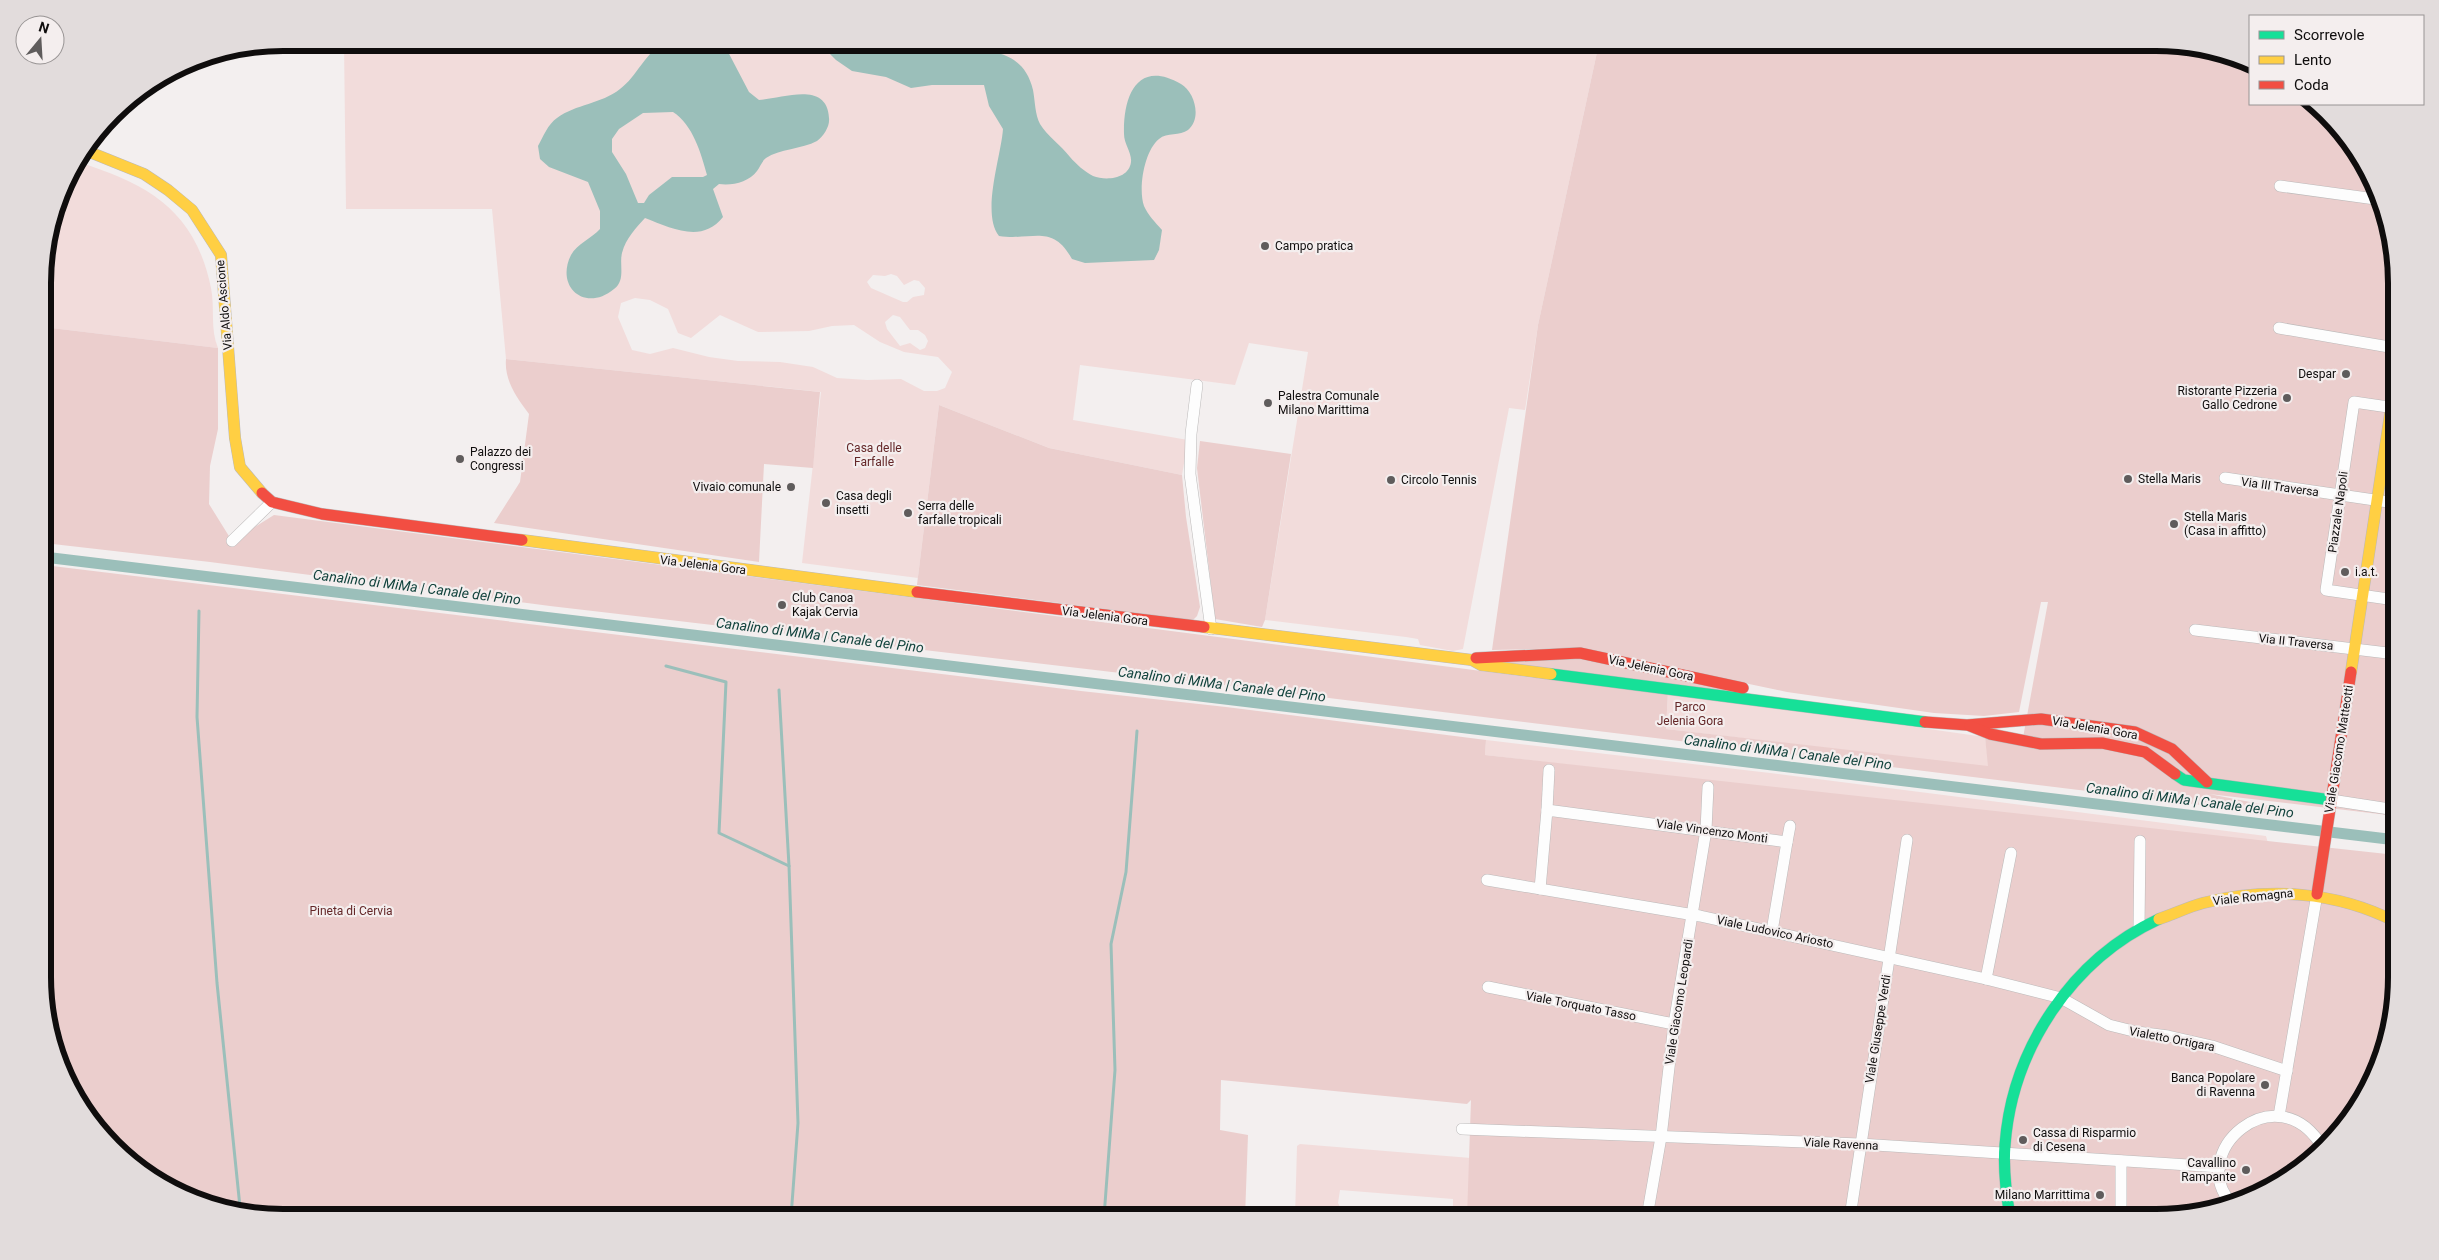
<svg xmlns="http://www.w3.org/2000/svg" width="2439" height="1260" viewBox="0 0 2439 1260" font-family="Roboto,sans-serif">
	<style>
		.green { fill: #f2dcdb; fill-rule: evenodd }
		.forest { fill: #ebcecd }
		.water { fill: #9bbfba; fill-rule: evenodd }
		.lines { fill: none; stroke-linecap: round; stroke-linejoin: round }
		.stream { stroke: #9bbfba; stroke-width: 3 }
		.canal { stroke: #9bbfba; stroke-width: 11 }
		.street-casing { stroke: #bbb9b9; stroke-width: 12 }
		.fast-casing { stroke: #bbb9b9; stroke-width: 12 }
		.slow-casing { stroke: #bbb9b9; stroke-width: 12 }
		.jam-casing { stroke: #bbb9b9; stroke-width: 12 }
		.street { stroke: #fdfdfd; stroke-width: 11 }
		.fast { stroke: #16e098; stroke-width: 11 }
		.slow { stroke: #ffcf43; stroke-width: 11 }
		.jam { stroke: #f24e42; stroke-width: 11 }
		.poi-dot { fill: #5f5c5c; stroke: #f4eeee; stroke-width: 2 }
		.labels { text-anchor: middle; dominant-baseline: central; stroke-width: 4.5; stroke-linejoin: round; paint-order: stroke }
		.poi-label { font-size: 12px; fill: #0f0d0d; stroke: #f4eeee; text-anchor: start }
		.street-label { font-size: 12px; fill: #0f0d0d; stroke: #f4eeee }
		.park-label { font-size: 12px; fill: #642728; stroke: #f4eeee }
		.water-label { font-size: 14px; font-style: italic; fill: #12433d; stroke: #f4eeee }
		.rim { fill: none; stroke: #0f0d0d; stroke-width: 6 }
	</style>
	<rect width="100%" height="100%" fill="#f3efef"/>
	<g class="green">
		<path d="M344 43H1599L1538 325 1525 410 1509 408 1463 649 1453 651 1420 645 1418 639 1406 637 1265 620 1308 352 1249 343 1235 385 1080 365 1073 420 1188 440 1182 475 1049 448 939 405 917 585 918 578 802 563 821 392 506 359 492 209H346ZM891 274 897 276 904 285 914 280 919 281 925 288 924 295 913 297 907 302H903L871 288 867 282 873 275 885 276ZM635 298 650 300 668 309 678 333 691 338 720 315 758 332 809 331 832 326 854 325 880 342 904 352 938 357 952 372 945 388 937 391H924L901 379 867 380 837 378 813 367 780 362 738 361 709 357 673 348 650 354 632 350 618 317 621 303ZM893 315 900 317 910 330H918L925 335 928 341 925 348 920 350 910 343 900 346 887 329 885 322Z"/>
		<path d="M78 162C148 184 195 210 211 288 215 308 210 329 218 348L43 327V267L67 176Z"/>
		<polygon points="1668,692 1985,737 1989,767 1666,729"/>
		<polygon points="1486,740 1770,773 2266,836 2269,847 1485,755"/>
		<path d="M1300 1144 1483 1159 1476 1217H1295L1297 1146ZM1340 1190 1453 1199V1212L1455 1216 1340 1207 1338 1203Z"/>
	</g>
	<g class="forest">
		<polygon points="1599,43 2156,43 2250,64 2250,104 2316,104 2356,149 2394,252 2396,816 2209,794 2286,809 2288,813 2283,815 1223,685 550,606 210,562 44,543 43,327 218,348 218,429 210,466 209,504 232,541 274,515 1527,677 1668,692 1666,729 1988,766 1985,737 2022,743 2048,602 2041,602 2019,712 1984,716 1934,713 1787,692 1578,648 1492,650 1538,325"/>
		<path d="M506 359 820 392 813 468 764 464 759 562 494 523 520 482 529 414C517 398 504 380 506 359Z"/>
		<polygon points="939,405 1049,448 1182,475 1186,517 1200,607 1197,616 1193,620 917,585"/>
		<polygon points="1200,441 1291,454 1265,620 1262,627 1215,619 1197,468"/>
		<polygon points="44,565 1081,691 1226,707 1486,740 1485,755 2396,855 2396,978 2372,1084 2337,1136 2289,1177 2233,1205 2172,1217 1467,1217 1471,1100 1467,1104 1221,1080 1220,1130 1248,1135 1245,1217 283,1217 176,1193 92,1123 61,1069 45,1009"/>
		<polygon points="1585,659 1761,696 1484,660"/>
	</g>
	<g class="water">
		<path d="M666 43H712L726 48 749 92 759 100C782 99 827 80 829 118 830 126 824 136 817 141 802 149 779 149 766 158 762 161 760 167 757 171 749 182 732 186 719 184L713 189 723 217C702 244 671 228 645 218 636 228 626 238 622 253 619 265 626 280 614 289 585 313 555 287 571 255 577 244 592 238 600 229V211L588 182 549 167 540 159 538 146C543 137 548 124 557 118 576 104 601 104 620 89 637 77 646 50 666 43ZM673 112C693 125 701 153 707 175L703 177H672L649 195 644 203H638L626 174 612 152V139L619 129 643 113Z"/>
		<path d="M823 43H942L948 46C985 51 1023 47 1033 90 1035 100 1035 115 1040 124 1047 136 1061 145 1070 157 1076 164 1085 172 1093 176 1106 181 1129 179 1131 162 1132 153 1124 144 1124 134 1123 95 1138 59 1181 84 1195 92 1202 119 1188 130 1180 136 1167 132 1159 139 1144 151 1138 189 1144 206 1148 215 1155 222 1162 230L1159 250 1154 260 1085 263 1072 259C1052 223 1033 241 999 236 981 213 1001 157 1003 129L989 106 984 85H932L911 88 886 77 852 71 836 60 825 49Z"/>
	</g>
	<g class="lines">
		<g class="stream">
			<polyline points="199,611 197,717 217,983 240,1207"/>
			<polyline points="666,666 726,682 719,833 789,866"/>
			<polyline points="779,690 789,866 798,1123 791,1217"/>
			<polyline points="1104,1217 1115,1070 1111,944 1126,872 1137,731"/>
		</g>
		<polyline class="canal" points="44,557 2396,840"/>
		<defs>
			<g id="street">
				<polyline points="2280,186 2375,199"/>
				<polyline points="2279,328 2395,348"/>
				<polyline points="1197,385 1191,434 1190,474 1211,629"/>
				<polyline points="2395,408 2354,402 2326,590 2395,600 2395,595"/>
				<polyline points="2225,478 2395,503"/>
				<polyline points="232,541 272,502"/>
				<polyline points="2195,630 2396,654"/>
				<polyline points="2331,800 2396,810"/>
				<polyline points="1547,810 1549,770"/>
				<polyline points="1787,842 1790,826"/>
				<polyline points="1487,880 1700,916 1986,979 2061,998 2109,1025 2137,1032 2168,1036 2212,1046 2287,1071"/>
				<polyline points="1540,889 1547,810 1787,842 1772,931"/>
				<polyline points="2139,928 2140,841"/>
				<polyline points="1986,979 2011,853"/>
				<polyline points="1488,987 1674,1024"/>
				<polyline points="2279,1116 2317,894"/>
				<polyline points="1462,1129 1860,1144 2220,1167"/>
				<polyline points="2121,1161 2121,1217"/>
				<path d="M2233 1205C2183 1154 2277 1070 2323 1148"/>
				<polyline points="1647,1217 1661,1137 1674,1024 1706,830 1708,787"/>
				<polyline points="1850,1217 1907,840"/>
			</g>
			<g id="fast">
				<polyline points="1551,674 1925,722"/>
				<polyline points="2175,774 2184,780 2331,800"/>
				<path d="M2010 1217C2006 1193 2003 1169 2005 1145 2012 1049 2072 959 2159 919"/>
			</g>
			<g id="slow">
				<polyline points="87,151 144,174 168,190 192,210 221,255 235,438 240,467 262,493"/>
				<polyline points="522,540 917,592"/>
				<polyline points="1204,627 1472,660 1481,665 1551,674"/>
				<polyline points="2351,672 2395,382"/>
				<path d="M2159 919C2174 914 2188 907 2203 903 2268 887 2336 891 2396 922"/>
			</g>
			<g id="jam">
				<polyline points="262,493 272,502 322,514 522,540"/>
				<polyline points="917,592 1204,627"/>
				<polyline points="1476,658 1580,653 1743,688"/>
				<polyline points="1925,722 1967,725 2041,719 2135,732 2172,749 2207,782"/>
				<polyline points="1970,726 1990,734 2041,744 2102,743 2145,752 2175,774"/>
				<polyline points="2317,894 2351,672"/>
			</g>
		</defs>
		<use href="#street" class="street-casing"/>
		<use href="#fast" class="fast-casing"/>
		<use href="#slow" class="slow-casing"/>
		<use href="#jam" class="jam-casing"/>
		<use href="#street" class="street"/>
		<use href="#fast" class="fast"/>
		<use href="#slow" class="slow"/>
		<use href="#jam" class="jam"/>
	</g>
	<g class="poi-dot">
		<circle cx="1265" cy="246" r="5"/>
		<circle cx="2346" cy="374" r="5"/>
		<circle cx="2287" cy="398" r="5"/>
		<circle cx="1268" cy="403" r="5"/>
		<circle cx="460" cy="459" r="5"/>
		<circle cx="2128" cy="479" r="5"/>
		<circle cx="1391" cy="480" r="5"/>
		<circle cx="791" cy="487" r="5"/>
		<circle cx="826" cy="503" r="5"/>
		<circle cx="908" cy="513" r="5"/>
		<circle cx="2174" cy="524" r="5"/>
		<circle cx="2345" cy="572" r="5"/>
		<circle cx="782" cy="605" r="5"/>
		<circle cx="2265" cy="1085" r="5"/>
		<circle cx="2023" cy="1140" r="5"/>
		<circle cx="2246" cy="1170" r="5"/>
		<circle cx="2100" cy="1195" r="5"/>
	</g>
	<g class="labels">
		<g class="poi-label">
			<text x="1275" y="246">Campo pratica</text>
			<text x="2336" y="374" text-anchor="end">Despar</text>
			<text x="2277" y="391" text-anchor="end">Ristorante Pizzeria<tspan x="2277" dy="14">Gallo Cedrone</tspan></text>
			<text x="1278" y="396">Palestra Comunale<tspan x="1278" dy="14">Milano Marittima</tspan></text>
			<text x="470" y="452">Palazzo dei<tspan x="470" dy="14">Congressi</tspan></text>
			<text x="2138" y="479">Stella Maris</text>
			<text x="1401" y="480">Circolo Tennis</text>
			<text x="781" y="487" text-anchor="end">Vivaio comunale</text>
			<text x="836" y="496">Casa degli<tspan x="836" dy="14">insetti</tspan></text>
			<text x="918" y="506">Serra delle<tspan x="918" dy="14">farfalle tropicali</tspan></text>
			<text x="2184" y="517">Stella Maris<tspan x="2184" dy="14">(Casa in affitto)</tspan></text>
			<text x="2355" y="572">i.a.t.</text>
			<text x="792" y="598">Club Canoa<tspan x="792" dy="14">Kajak Cervia</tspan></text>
			<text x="2255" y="1078" text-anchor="end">Banca Popolare<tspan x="2255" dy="14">di Ravenna</tspan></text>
			<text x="2033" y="1133">Cassa di Risparmio<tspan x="2033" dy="14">di Cesena</tspan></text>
			<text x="2236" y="1163" text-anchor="end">Cavallino<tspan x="2236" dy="14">Rampante</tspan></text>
			<text x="2090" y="1195" text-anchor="end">Milano Marrittima</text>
		</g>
		<g class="street-label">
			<text transform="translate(224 305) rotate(-95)">Via Aldo Ascione</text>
			<text transform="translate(2280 487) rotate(8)">Via III Traversa</text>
			<text transform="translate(2338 512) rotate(-82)">Piazzale Napoli</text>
			<text transform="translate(703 565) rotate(7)">Via Jelenia Gora</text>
			<text transform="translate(1105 616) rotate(7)">Via Jelenia Gora</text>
			<text transform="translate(2296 642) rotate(6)">Via II Traversa</text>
			<text transform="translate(1651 668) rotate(12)">Via Jelenia Gora</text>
			<text transform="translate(2095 728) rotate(10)">Via Jelenia Gora</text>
			<text transform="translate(2339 749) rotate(-81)">Viale Giacomo Matteotti</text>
			<text transform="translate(1712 831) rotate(8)">Viale Vincenzo Monti</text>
			<text transform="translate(2253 897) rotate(-6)">Viale Romagna</text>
			<text transform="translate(1775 932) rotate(12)">Viale Ludovico Ariosto</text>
			<text transform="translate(1679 1002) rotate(-81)">Viale Giacomo Leopardi</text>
			<text transform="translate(1581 1006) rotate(11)">Viale Torquato Tasso</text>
			<text transform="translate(1878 1029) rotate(-81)">Viale Giuseppe Verdi</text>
			<text transform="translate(2172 1039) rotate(11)">Vialetto Ortigara</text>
			<text transform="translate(1841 1144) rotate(3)">Viale Ravenna</text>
		</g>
		<g class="park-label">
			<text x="874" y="448">Casa delle<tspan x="874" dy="14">Farfalle</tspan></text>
			<text x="1690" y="707">Parco<tspan x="1690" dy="14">Jelenia Gora</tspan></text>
			<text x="351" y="911">Pineta di Cervia</text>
		</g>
		<g class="water-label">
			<text transform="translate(417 587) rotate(7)">Canalino di MiMa | Canale del Pino</text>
			<text transform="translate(820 635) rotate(7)">Canalino di MiMa | Canale del Pino</text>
			<text transform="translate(1222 684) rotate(7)">Canalino di MiMa | Canale del Pino</text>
			<text transform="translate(1788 752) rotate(7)">Canalino di MiMa | Canale del Pino</text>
			<text transform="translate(2190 800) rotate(7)">Canalino di MiMa | Canale del Pino</text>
		</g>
	</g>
	<path d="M0 0H2439V1260H0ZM283 51H2156A232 232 0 0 1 2388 283V977A232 232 0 0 1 2156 1209H283A232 232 0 0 1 51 977V283A232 232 0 0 1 283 51Z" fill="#e2dcdc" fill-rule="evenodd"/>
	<path class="rim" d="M283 51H2156A232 232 0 0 1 2388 283V977A232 232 0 0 1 2156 1209H283A232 232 0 0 1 51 977V283A232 232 0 0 1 283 51Z"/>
	<rect x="2249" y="15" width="175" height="90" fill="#f4eeee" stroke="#989494"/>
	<rect x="2259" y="31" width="25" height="8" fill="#16e098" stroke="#989494"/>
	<text x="2294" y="40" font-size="15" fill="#0f0d0d">Scorrevole</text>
	<rect x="2259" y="56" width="25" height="8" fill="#ffcf43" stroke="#989494"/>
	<text x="2294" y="65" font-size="15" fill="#0f0d0d">Lento</text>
	<rect x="2259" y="81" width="25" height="8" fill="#f24e42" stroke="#989494"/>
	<text x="2294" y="90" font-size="15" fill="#0f0d0d">Coda</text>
	<g transform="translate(40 40) rotate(18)"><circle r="24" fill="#f4eeee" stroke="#989494"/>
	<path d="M0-4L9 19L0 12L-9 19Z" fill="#5f5c5c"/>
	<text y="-8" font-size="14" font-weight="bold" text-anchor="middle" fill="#0f0d0d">N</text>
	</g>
</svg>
